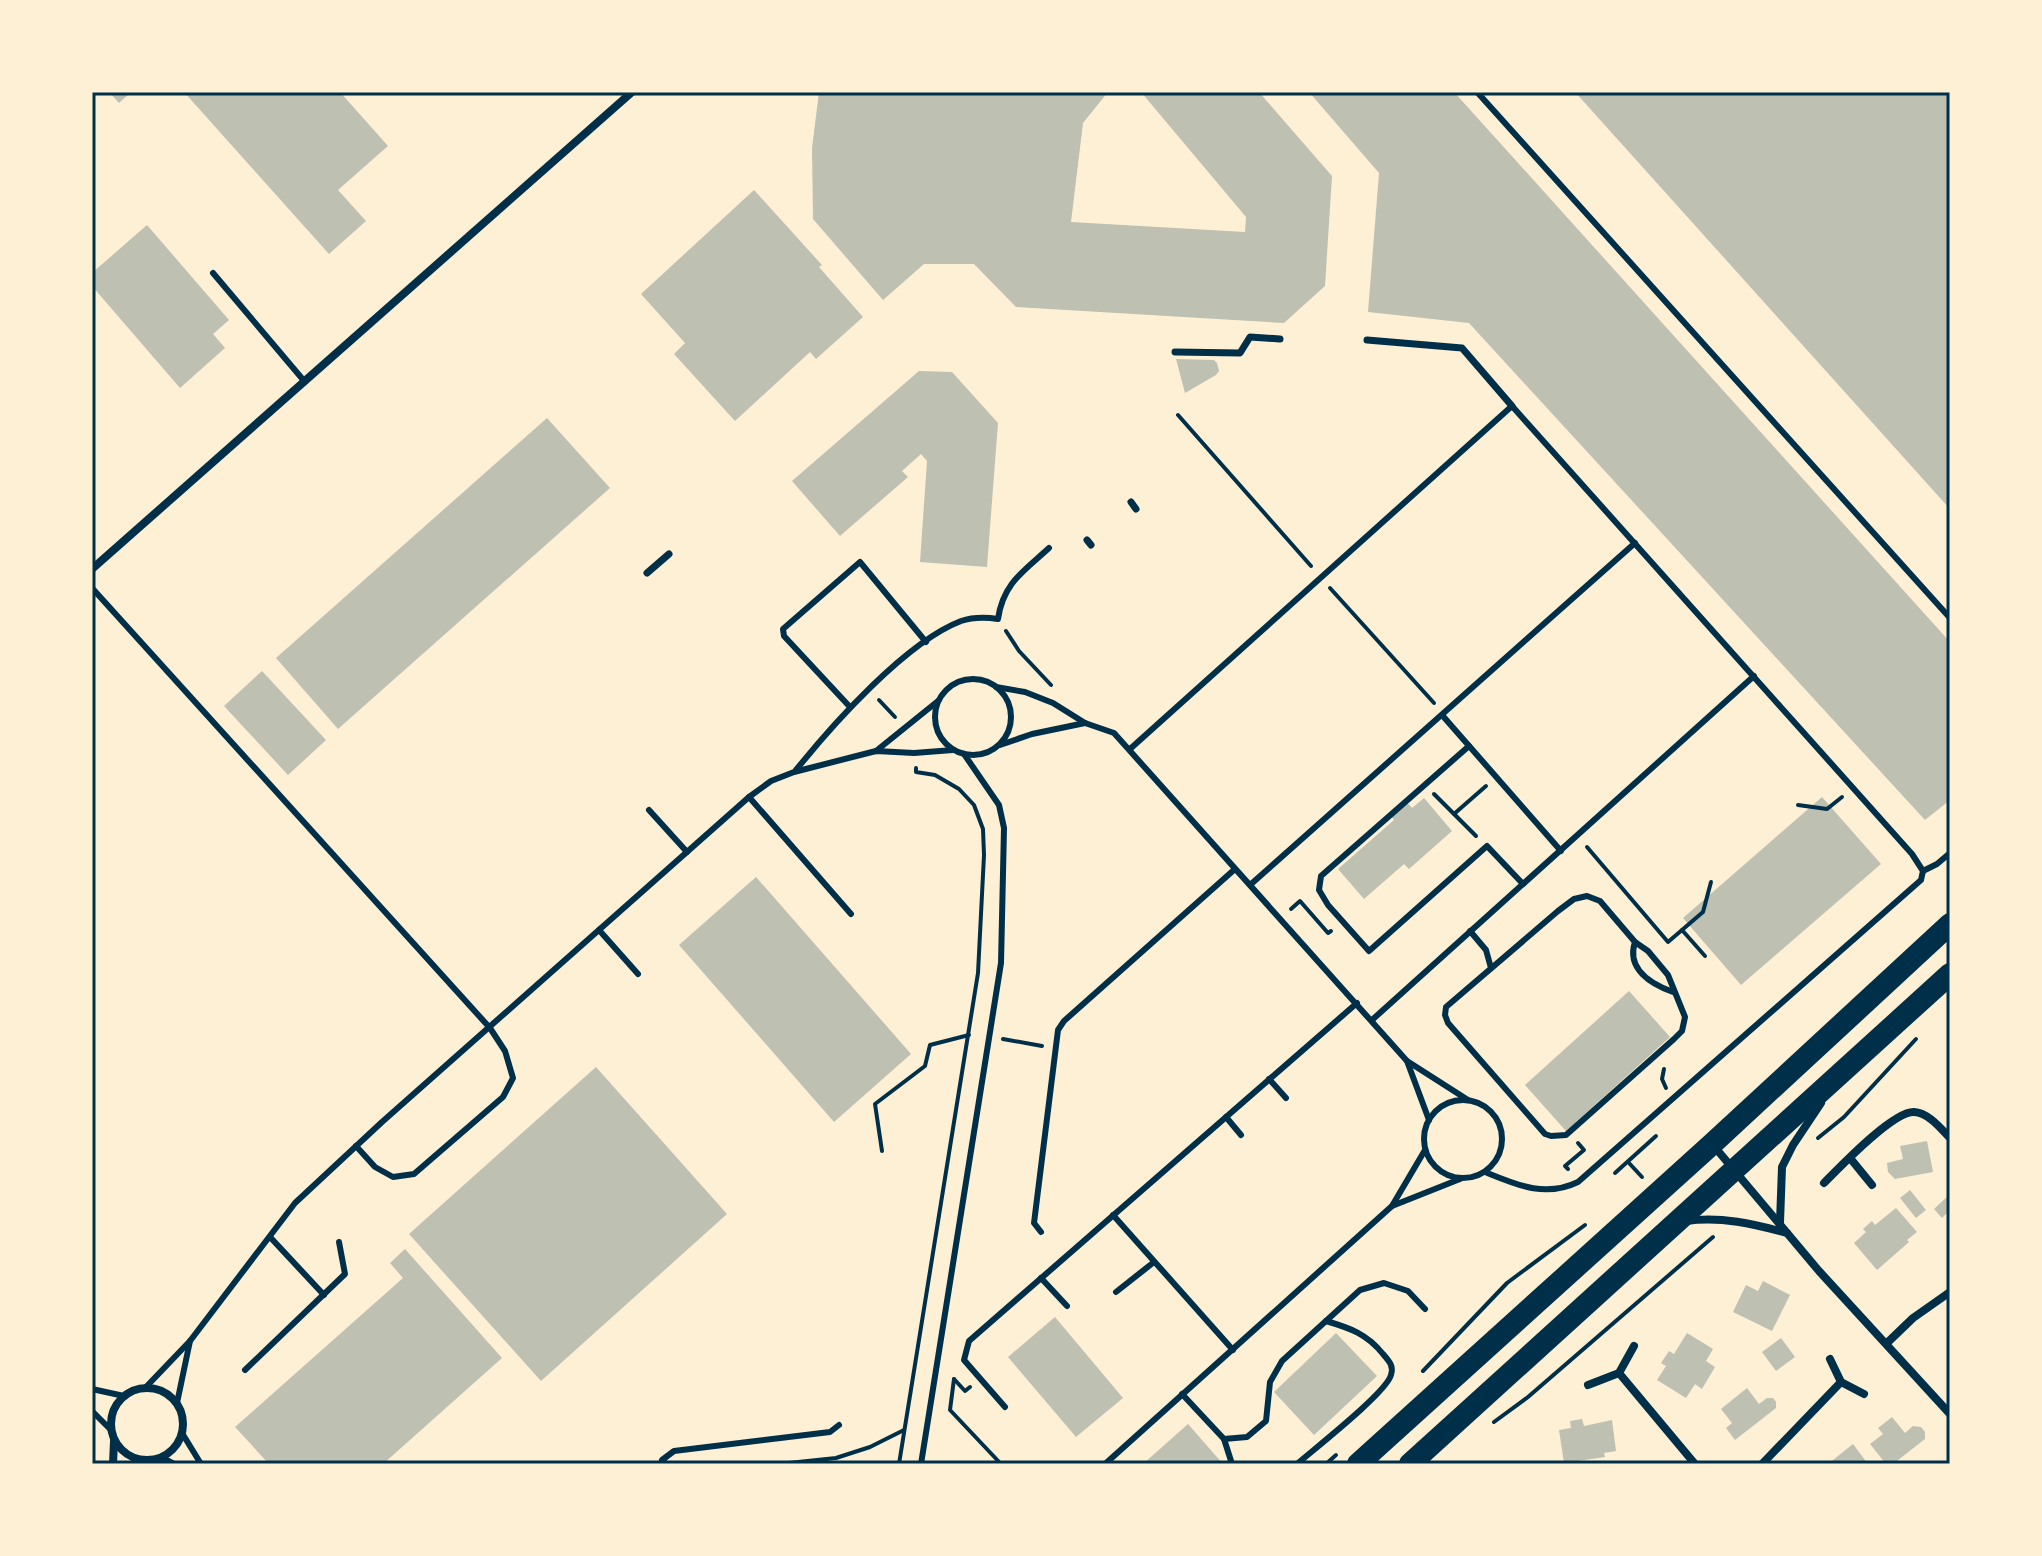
<svg xmlns="http://www.w3.org/2000/svg" width="2042" height="1556" viewBox="0 0 2042 1556" font-family="Barlow,sans-serif">
	<style>
		.building { fill: #bec0b2 }
		.lines { fill: none; stroke-linecap: round; stroke-linejoin: round }
		.path { stroke: #003049; stroke-width: 4 }
		.service { stroke: #003049; stroke-width: 6 }
		.pedestrian { stroke: #003049; stroke-width: 7 }
		.minor { stroke: #003049; stroke-width: 8 }
		.trunk { stroke: #003049; stroke-width: 22 }
		.neatline { fill: none; stroke: #003049; stroke-width: 3 }
	</style>
	<rect width="100%" height="100%" fill="#fdf0d5"/>
	<g class="building">
		<polygon points="109,92 131,92 119,103"/>
		<polygon points="184,92 340,92 388,146 338,190 366,221 329,254"/>
		<polygon points="819,92 1108,92 1083,123 1071,222 1245,232 1246,217 1141,92 1259,92 1332,176 1325,286 1284,323 1016,307 974,264 924,264 883,300 813,219 812,148"/>
		<polygon points="1309,92 1454,92 1950,642 1950,800 1925,820 1469,323 1368,312 1379,173"/>
		<polygon points="1575,92 1950,92 1950,509"/>
		<polygon points="754,190 822,265 819,267 863,317 816,359 810,352 735,421 674,354 685,343 641,294"/>
		<polygon points="147,225 229,320 213,334 225,348 180,388 92,286 92,273"/>
		<polygon points="1176,359 1214,360 1217,363 1219,371 1216,375 1185,393"/>
		<polygon points="919,371 952,372 998,423 987,567 920,562 927,461 921,454 902,471 908,477 840,536 792,481"/>
		<polygon points="547,418 610,488 338,729 276,658"/>
		<polygon points="262,671 326,740 288,775 224,706"/>
		<polygon points="1822,797 1881,864 1741,985 1683,918"/>
		<polygon points="1424,798 1452,831 1409,869 1404,864 1364,899 1338,869 1394,820 1389,814 1405,800 1412,808"/>
		<polygon points="756,877 911,1054 834,1122 679,945"/>
		<polygon points="1629,991 1670,1037 1566,1131 1525,1085"/>
		<polygon points="596,1067 727,1214 541,1381 409,1234"/>
		<polygon points="1927,1141 1933,1172 1895,1179 1888,1172 1887,1163 1903,1159 1900,1146"/>
		<polygon points="1910,1190 1926,1210 1916,1218 1900,1198"/>
		<polygon points="1950,1194 1950,1210 1942,1218 1934,1209"/>
		<polygon points="1896,1208 1917,1232 1907,1240 1909,1242 1877,1270 1854,1243 1866,1232 1863,1229 1872,1221 1875,1225"/>
		<polygon points="405,1249 502,1358 383,1464 269,1464 235,1427 403,1278 390,1263"/>
		<polygon points="1763,1281 1790,1295 1772,1331 1733,1312 1746,1285 1758,1291"/>
		<polygon points="1055,1317 1123,1398 1076,1437 1008,1357"/>
		<polygon points="1336,1333 1377,1376 1314,1435 1274,1392"/>
		<polygon points="1687,1333 1713,1349 1706,1361 1715,1367 1702,1389 1695,1384 1686,1398 1657,1380 1666,1366 1661,1363 1669,1351 1674,1354"/>
		<polygon points="1781,1338 1795,1357 1776,1371 1762,1352"/>
		<polygon points="1747,1388 1759,1404 1767,1398 1773,1398 1776,1402 1776,1408 1735,1440 1726,1428 1732,1423 1721,1409"/>
		<polygon points="1892,1417 1905,1433 1913,1426 1921,1427 1925,1432 1925,1439 1893,1464 1886,1464 1870,1444 1883,1434 1878,1428"/>
		<polygon points="1582,1419 1584,1426 1612,1420 1616,1451 1604,1453 1605,1457 1564,1463 1559,1430 1571,1428 1570,1421"/>
		<polygon points="1188,1424 1223,1464 1143,1464"/>
		<polygon points="1853,1444 1868,1464 1828,1464"/>
	</g>
	<g class="lines">
		<g class="path">
			<polyline points="1178,415 1311,566"/>
			<polyline points="1330,588 1434,703"/>
			<polyline points="1006,631 1019,651 1051,685"/>
			<polyline points="879,700 895,717"/>
			<polyline points="1434,794 1476,836"/>
			<polyline points="1798,805 1827,809 1842,797"/>
			<polyline points="1454,814 1486,786"/>
			<polyline points="1587,847 1668,942 1703,912 1711,882"/>
			<polyline points="1291,909 1300,901 1328,933 1331,931"/>
			<polyline points="1682,930 1705,956"/>
			<polyline points="1003,1039 1042,1046"/>
			<polyline points="1664,1069 1662,1079 1666,1088"/>
			<polyline points="1818,1138 1844,1117 1916,1039"/>
			<polyline points="882,1151 875,1104 925,1066 930,1045 969,1035"/>
			<polyline points="1629,1163 1642,1177"/>
			<polyline points="1568,1169 1565,1166 1584,1150 1578,1143"/>
			<polyline points="1615,1173 1656,1136"/>
			<polyline points="1423,1371 1507,1283 1585,1225"/>
			<polyline points="954,1379 950,1410 1001,1464"/>
			<polyline points="954,1379 965,1391 970,1387"/>
			<polyline points="1494,1422 1528,1397 1713,1237"/>
			<polyline points="779,1464 836,1458 870,1447 904,1430"/>
			<polyline points="899,1464 978,973 984,855 983,829 974,805 959,789 935,775 916,772 916,768"/>
			<polyline points="1326,1464 1336,1455"/>
		</g>
		<g class="service">
			<polyline points="1477,92 1950,618"/>
			<polyline points="213,273 305,382"/>
			<polyline points="92,588 490,1028 505,1051 513,1078 503,1097 414,1174 393,1177 375,1167 356,1146"/>
			<circle cx="973" cy="717" r="38"/>
			<polyline points="996,687 1025,692 1053,703 1085,723 1114,733 1407,1061 1468,1100"/>
			<polyline points="850,707 784,636 783,629 860,562 926,642"/>
			<polyline points="1442,715 1561,851"/>
			<polyline points="1000,745 1032,734 1085,723"/>
			<polyline points="1469,746 1321,876 1319,890 1328,905 1369,951 1487,846 1523,884"/>
			<path d="M1130 749 1512 406 1912 854 1923 871 1921 880 1578 1182C1545 1198 1517 1185 1485 1172"/>
			<polyline points="876,751 938,701"/>
			<path d="M796 770C833 724 906 642 961 621 973 617 985 617 998 619 1003 583 1024 571 1049 548"/>
			<polyline points="749,797 851,914"/>
			<polyline points="649,810 687,852"/>
			<polyline points="1923,871 1937,864 1950,853"/>
			<polyline points="1250,885 1635,543"/>
			<polygon points="1587,896 1600,901 1635,942 1648,951 1668,975 1685,1017 1682,1031 1674,1039 1566,1135 1551,1136 1545,1134 1448,1023 1445,1015 1446,1007 1558,911 1574,899"/>
			<polyline points="599,930 638,974"/>
			<polyline points="1470,931 1486,950 1491,968"/>
			<path d="M1635 942C1626 969 1651 984 1673 992"/>
			<polyline points="1372,1020 1754,676"/>
			<polyline points="1407,1061 1429,1120"/>
			<polyline points="1269,1079 1286,1098"/>
			<circle cx="1463" cy="1139" r="39"/>
			<polyline points="1226,1117 1241,1135"/>
			<polyline points="1392,1206 1460,1179"/>
			<polyline points="1113,1215 1233,1350"/>
			<polyline points="1041,1232 1034,1223 1058,1030 1064,1021 1235,869"/>
			<polyline points="270,1237 324,1295"/>
			<polyline points="1041,1278 1067,1306"/>
			<polyline points="1116,1292 1154,1262"/>
			<polyline points="245,1370 345,1274 339,1242"/>
			<polyline points="146,1387 190,1341 295,1203 382,1122 749,797 771,781 794,772 876,751 914,753 953,750"/>
			<polyline points="92,1389 124,1396"/>
			<polyline points="1182,1394 1224,1439 1247,1437 1266,1421 1270,1382 1282,1361 1360,1290 1384,1283 1408,1291 1425,1309"/>
			<polyline points="177,1403 190,1341"/>
			<polyline points="1005,1407 964,1360 969,1341 1357,1003"/>
			<polyline points="92,1411 111,1430"/>
			<polyline points="182,1433 201,1464"/>
			<polyline points="1224,1439 1232,1464"/>
			<polyline points="161,1457 174,1464"/>
			<polyline points="666,1464 662,1460 674,1451 830,1432 839,1425"/>
			<polyline points="921,1464 1001,963 1004,828 999,805 964,754"/>
			<polyline points="1105,1464 1392,1206 1425,1150"/>
			<path d="M1297 1464C1314 1449 1386 1393 1391 1375 1394 1366 1389 1361 1383 1354 1367 1334 1350 1328 1326 1321"/>
		</g>
		<g class="pedestrian">
			<polyline points="1367,340 1462,348 1512,406"/>
			<polyline points="1175,352 1240,353 1250,337 1280,339"/>
			<polyline points="1131,502 1136,509"/>
			<polyline points="1087,540 1091,545"/>
			<polyline points="647,573 669,554"/>
		</g>
		<g class="minor">
			<polyline points="92,569 632,92"/>
			<polyline points="1713,1145 1819,1271 1950,1414"/>
			<polyline points="1850,1158 1872,1185"/>
			<path d="M1824 1183C1840 1167 1893 1111 1914 1112 1929 1113 1941 1129 1950 1138"/>
			<path d="M1686 1221C1721 1216 1754 1224 1787 1233"/>
			<polyline points="1780,1222 1782,1167 1793,1145 1821,1103"/>
			<polyline points="1887,1343 1913,1318 1950,1292"/>
			<polyline points="1830,1359 1841,1382 1864,1394"/>
			<polyline points="1619,1373 1695,1464"/>
			<polyline points="1588,1385 1619,1373 1634,1346"/>
			<circle cx="147" cy="1424" r="36"/>
			<polyline points="113,1464 114,1441"/>
			<polyline points="1762,1464 1841,1382"/>
		</g>
		<g class="trunk">
			<polyline points="1358,1464 1712,1144 1950,924"/>
			<polyline points="1410,1464 1950,974"/>
		</g>
	</g>
	<rect width="2042" height="1556" fill="none" stroke="#fdf0d5" stroke-width="188"/>
	<rect x="94" y="94" width="1854" height="1368" class="neatline"/>
</svg>
